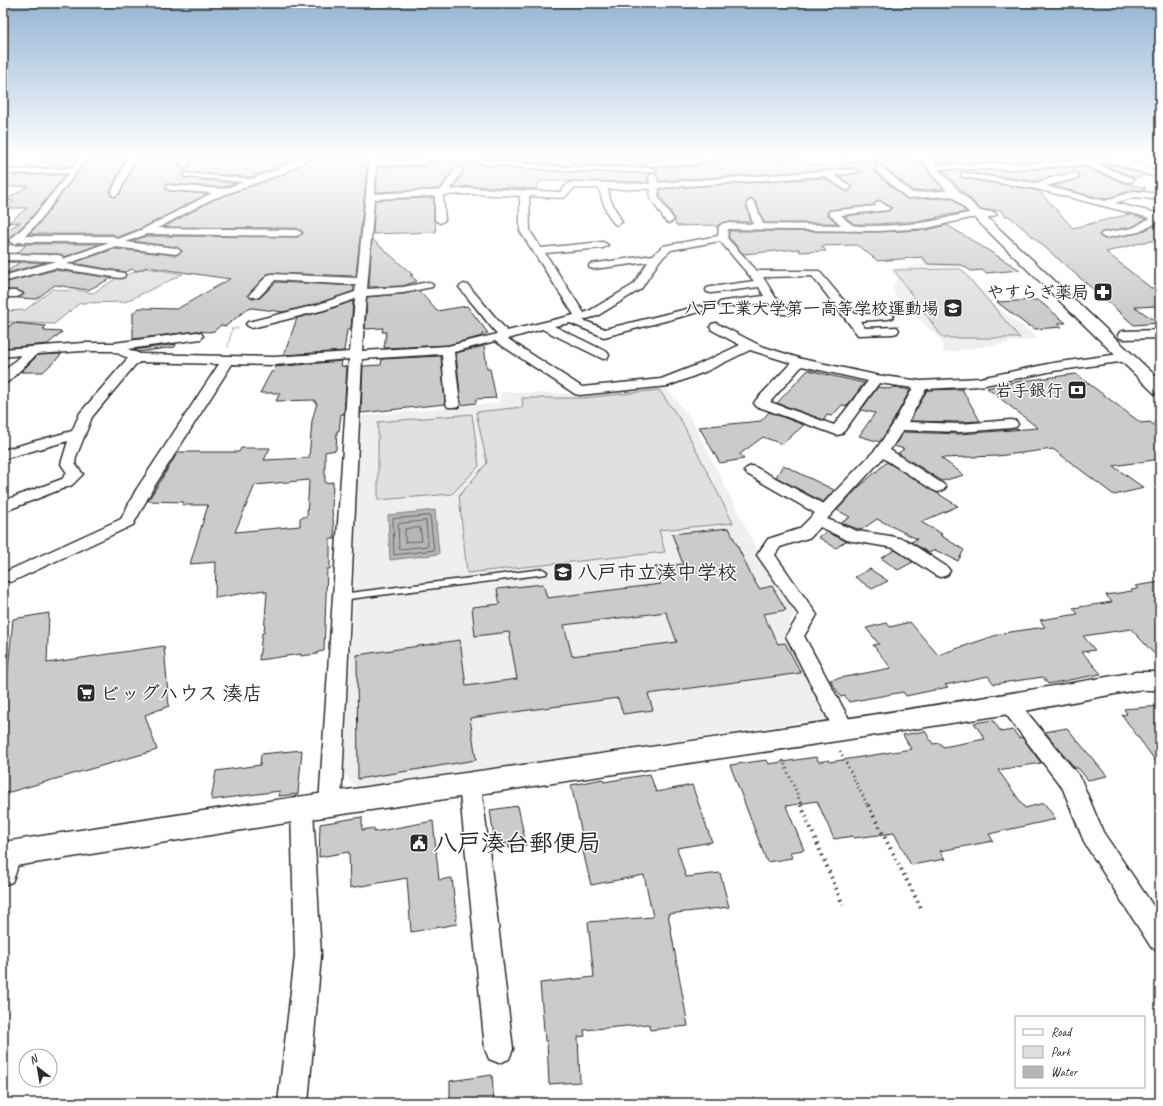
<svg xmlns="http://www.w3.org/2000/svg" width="1163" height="1106" viewBox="0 0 1163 1106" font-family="Caveat,'Klee One',sans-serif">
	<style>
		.built { fill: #efefef }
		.green { fill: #e0e0e0; stroke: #868686 }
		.water { fill: #b6b6b6; stroke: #7e7e7e }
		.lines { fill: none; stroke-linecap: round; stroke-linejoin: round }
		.shore { stroke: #636363; stroke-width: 1 }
		.building { fill: #cbcbcb; stroke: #2b2b2b; fill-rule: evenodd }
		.service-casing { stroke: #2b2b2b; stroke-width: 3 }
		.minor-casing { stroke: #2b2b2b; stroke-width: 3 }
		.tertiary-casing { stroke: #2b2b2b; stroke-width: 3 }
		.primary-casing { stroke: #2b2b2b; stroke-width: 3 }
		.path-far2 { stroke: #2b2b2b; stroke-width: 1.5; stroke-dasharray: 0.5 1.5; stroke-linecap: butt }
		.path-far1 { stroke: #2b2b2b; stroke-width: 3; stroke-dasharray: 1 3.5; stroke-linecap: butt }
		.path { stroke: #2b2b2b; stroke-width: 4; stroke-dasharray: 1.5 4.5; stroke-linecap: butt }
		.service { fill: #fff; fill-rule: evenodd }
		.minor { fill: #fff; fill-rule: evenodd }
		.tertiary { fill: #fff; fill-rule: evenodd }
		.primary { fill: #fff; fill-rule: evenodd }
		.labels { text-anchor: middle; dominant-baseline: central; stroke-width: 3; stroke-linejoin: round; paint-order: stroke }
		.far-poi-label { font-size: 17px; font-weight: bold; fill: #2b2b2b; stroke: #fff; text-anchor: end }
		.poi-label { font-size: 20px; font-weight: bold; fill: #2b2b2b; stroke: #fff; text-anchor: start }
		.near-poi-label { font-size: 24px; font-weight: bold; fill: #2b2b2b; stroke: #fff; text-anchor: start }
	</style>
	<rect width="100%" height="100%" fill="#fff"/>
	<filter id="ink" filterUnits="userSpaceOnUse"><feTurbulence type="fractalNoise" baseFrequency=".025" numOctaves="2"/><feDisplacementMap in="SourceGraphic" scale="8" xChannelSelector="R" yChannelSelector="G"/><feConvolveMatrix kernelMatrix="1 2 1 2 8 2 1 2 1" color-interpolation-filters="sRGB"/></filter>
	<g filter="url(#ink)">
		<g class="built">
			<polygon points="947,257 962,267 992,302 1005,314 1039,338 944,353 941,340 895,296 893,287 898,278 888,269 925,264 919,259"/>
			<polygon points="665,386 692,420 757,550 797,608 785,633 798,659 805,666 832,718 357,788 344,774 354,594 359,416 499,403 501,392 578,394"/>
		</g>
		<g class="green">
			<polygon points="146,268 183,274 125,302 80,303 54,324 3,322 3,311 25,310 53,289 67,291 71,289 93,293 117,278"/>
			<polygon points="961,269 1020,338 943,338 894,270"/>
			<polygon points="659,390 682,422 733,523 659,530 665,552 467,573 459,496 487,463 476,412 523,407 522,398 583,398"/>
			<polygon points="472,414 479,466 452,494 378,500 378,422"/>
		</g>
		<polygon class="water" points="435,510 439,554 390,560 388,515"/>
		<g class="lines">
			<g class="shore">
				<polygon points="430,516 434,550 394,555 393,519"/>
				<polygon points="426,521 428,546 399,549 398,524"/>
				<polygon points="420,528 422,541 405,542 405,529"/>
			</g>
		</g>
		<g class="building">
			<polygon points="43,157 78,157 71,167 27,168"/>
			<polygon points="89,157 126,157 110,192 111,196 115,197 120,194 137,157 183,157 179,166 184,170 188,169 194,157 298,157 277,168 252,177 184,172 183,176 185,178 236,183 224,187 167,184 165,188 170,191 207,194 142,228 118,237 113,234 29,234 38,225"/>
			<polygon points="331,157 367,157 368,159 356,276 272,273 267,274 248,295 251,298 260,298 276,282 354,286 354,291 316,304 283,312 252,308 247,309 226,326 221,325 214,331 209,332 197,331 133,339 133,313 139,308 177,309 230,279 147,267 137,271 132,269 125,272 73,263 114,249 176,255 182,252 176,247 132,241 147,236 298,237 303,232 297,228 164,227 213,200 285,174 312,158 329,160"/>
			<polygon points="486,157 554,158 554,157 699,157 651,160 646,163 649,166 566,166 485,159"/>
			<polygon points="729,157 766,157 766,160 774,159 779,161 783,158 799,157 809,164 833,165 899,160 899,157 907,157 913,161 923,163 931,176 944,189 913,191 883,166 875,166 875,172 906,199 952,198 966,212 936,217 938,218 921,221 877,224 854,224 844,216 888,211 891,209 891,207 879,200 874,205 829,210 827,214 837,223 764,223 756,202 751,198 746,203 751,222 724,222 718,225 717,228 714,225 677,226 674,221 675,219 660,195 660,189 824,178 847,192 852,188 851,185 838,176 855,174 860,172 855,168 659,181 658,176 654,173 657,171 654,167 696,166 709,161 724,160"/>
			<polygon points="934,157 1101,157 1039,162 937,163"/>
			<polygon points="458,160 459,162 479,163 484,165 566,172 651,173 648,177 648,182 540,181 536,189 471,186 453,188 464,170 456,166 440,189 376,192 378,167 425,166 430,163 430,161"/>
			<polygon points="1103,165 1115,165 1145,175 1134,179 1133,177"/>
			<polygon points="1083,167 1125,183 1146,188 1143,189 1145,190 1134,190 1104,199 1052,186 1078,179 1080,176 1075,172 1036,181 962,172 960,176 962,178 1039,191 1073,228 1130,214 1146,219 1132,227 1102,232 1099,235 1104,239 1139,233 1160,223 1160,240 1144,242 1106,252 1151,288 1160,287 1160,306 1135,307 1158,323 1134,325 1009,216 1005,216 1001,210 981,210 942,170 1012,170"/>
			<polygon points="16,175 66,175 30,219 8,240 8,242 15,245 19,244 101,244 64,257 62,255 58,254 17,253 26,245 3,245 3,233 20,222 8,223 27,208 4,208 14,201 6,200 28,186 3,187 3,184"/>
			<polygon points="434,198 434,220 435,222 436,232 373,234 375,200"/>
			<polygon points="947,225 1020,270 986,273 982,270 971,271 962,265 928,264 922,257 878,261 857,245 822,246 826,251 800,252 799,249 743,254 729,237 729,231 878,232 927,230"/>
			<polygon points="372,239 413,275 410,275 417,281 403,286 369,287"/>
			<polygon points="4,262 46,262 4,274 20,262"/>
			<polygon points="55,270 112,278 88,290 55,285 36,299 18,298 24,293 17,290 3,290 3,283"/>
			<polygon points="419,291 437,311 467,306 488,333 482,334 482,336 448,345 384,348 386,332 382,332 383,328 365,329 367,297 403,294"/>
			<polygon points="1038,300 1066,323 1057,323 1062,327 1035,329 1031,326 1028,326 997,302"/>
			<polygon points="353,301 351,329 347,330 344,351 284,355 297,318 324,311"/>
			<polygon points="14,323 46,326 43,329 45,329 44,331 62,332 48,344 3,348 3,330"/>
			<polygon points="176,344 175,347 139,352 134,350"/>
			<polygon points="484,346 487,369 490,369 496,398 476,399 476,403 461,405 456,353"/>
			<polygon points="62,354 43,372 21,372 38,355"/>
			<polygon points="441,356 445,404 361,413 363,366 381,365 382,359"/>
			<path d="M342 361 341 366 347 367 344 414H341L339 431H337L336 450 325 452V483L333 482 332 509 335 539H330V569H327L324 651 318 652 317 654 301 656V654L259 660 262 633H264L267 592H264V590L215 598 216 562 190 564 208 505H182L184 502 148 501 178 452H239L241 448H270L264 460 309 458 312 421 317 403H315V400L276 401 280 393H260L271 372H274L275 367ZM309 480 307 516 300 518V526L235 532 255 485Z"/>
			<polygon points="808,370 837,377 864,383 847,406 842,405 832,416 827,415 824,420 777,403"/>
			<polygon points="1076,374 1141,423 1150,422 1160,430 1160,459 1113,466 1144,488 1114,495 1053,449 997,456 941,458 964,475 942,481 898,453 904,449 894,446 904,432 960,434 1038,428 987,388 1015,382"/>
			<polygon points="878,387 890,389 893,387 910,390 891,425 880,442 859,436 875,413 861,410"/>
			<polygon points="962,389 980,421 960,422 910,421 927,390"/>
			<polygon points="769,412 804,425 782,444 763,437 740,454 744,459 720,463 699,427 761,421"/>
			<polygon points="887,462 958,506 921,522 942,534 940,535 964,550 958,561 935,550 929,553 911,542 917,539 877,519 861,530 841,523 850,517 837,510 860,486"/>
			<polygon points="783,465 834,490 823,502 776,477"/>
			<path d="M729 528 750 573 759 589 772 586 786 610 763 614 778 644 785 643 801 673 648 694 653 710 623 714 618 698 470 718 476 760 358 779 357 655 460 640 466 686 517 679 509 632 475 636 472 607 500 604 497 589 543 584 547 598 661 584 655 567 683 564 672 534ZM666 612 677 642 572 656 564 625Z"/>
			<polygon points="827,532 846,541 836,548 818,537"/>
			<polygon points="895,550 913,562 898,570 881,558"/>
			<polygon points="870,569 888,581 872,589 855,577"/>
			<polygon points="1160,582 1160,660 1131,629 1083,636 1095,650 1082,652 1101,674 1048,684 1043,677 994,684 988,676 945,685 948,687 906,696 903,692 849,702 845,696 841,697 830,680 891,668 873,645 879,644 866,628 887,623 890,627 910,622 938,655 1003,633 1045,627 1040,620 1078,614 1073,608 1112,602 1106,595 1132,591 1131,590 1138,589 1135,586"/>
			<polygon points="49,613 47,663 164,646 169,706 145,715 157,750 3,794 3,680 7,679 13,619"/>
			<polygon points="1160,706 1160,767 1122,715 1127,714 1124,709"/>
			<polygon points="993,720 1001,732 1013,730 1019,738 1022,737 1041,763 998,770 1025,808 1044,803 1056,819 989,834 993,841 940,851 945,859 911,865 894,833 854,838 853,836 834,839 817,801 786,806 804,850 790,852 792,858 767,862 730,765 767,760 769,764 816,757 819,762 829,760 830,762 911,749 903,735 925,731 933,744 940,743 943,747 985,739 974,723"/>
			<polygon points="1067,728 1107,776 1088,780 1078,768 1075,768 1045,732"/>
			<polygon points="302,750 298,794 279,796 280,791 211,800 216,771 260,765 261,754"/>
			<polygon points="650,774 656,792 692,785 712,842 677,848 686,877 720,873 729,907 668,914 688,1026 650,1030 649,1024 584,1030 585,1036 578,1037 580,1082 549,1084 547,1041 545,1041 540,983 594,977 588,922 653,917 644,875 591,885 579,834 582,834 571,785 603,779 604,782"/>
			<polygon points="518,806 526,845 509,848 508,843 495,845 490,810"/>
			<polygon points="362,817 362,830 374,828 374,832 433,821 439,880 452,878 457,924 411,932 407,878 350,888 349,852 319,857 320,824"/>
			<polygon points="492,1075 494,1103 450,1103 450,1081"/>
		</g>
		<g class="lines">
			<defs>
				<polygon id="service" points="543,569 547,572 546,574 341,600 337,597 341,594"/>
				<g id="minor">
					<polygon points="80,157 88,157 37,224 25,236 113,236 118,239 143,229 212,193 170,190 167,189 166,187 167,185 224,189 243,182 188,177 185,177 184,175 185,173 252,179 278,169 302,157 312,157 284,173 212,199 158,228 297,230 302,233 297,236 147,234 126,242 176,248 181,251 176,254 114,247 67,264 124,273 125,275 124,277 120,278 55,268 3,282 3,276 56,261 4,260 3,254 58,255 62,256 63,259 109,242 19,242 14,244 9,241 31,220 69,173 3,174 3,170 72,168"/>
					<polygon points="128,157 136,157 119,193 115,196 112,195 111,193"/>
					<polygon points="185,157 193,157 187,168 184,168 180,166"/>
					<path d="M370 157H378V161L425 160 429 162 425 164 377 166 374 194 441 190 456 168H459L463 170 450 190 471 188 560 192 569 183 572 182 650 184 649 177 653 174 657 177 658 183 855 169 859 171 855 173 834 175 850 186 851 188 847 191 824 176 659 188 658 197 674 220 669 223 666 222 650 197 651 189H608L610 199 622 222 617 225C609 223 601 197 599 188H574L565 197 562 198 529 196 530 231 541 248 603 242 608 245 603 248 545 253 584 313 589 311 633 285 648 262 594 269 590 268 589 266 590 264 653 255 663 246 718 236 719 226 724 223 753 224 747 203 751 200 755 203 763 224 841 225 830 215 828 213 830 211 876 206 875 204 879 201 890 208 888 210 841 215C844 218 849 223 853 225 861 228 917 224 927 222 941 220 988 205 997 214L992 217 970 218 927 228 878 231 728 229 727 238 757 271H819L855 314H892L894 316 892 318 888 319 860 321 865 328 897 327 899 330 897 333 893 334 858 335 812 276 763 277 775 297 790 310 792 312 790 314H782L768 303 724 307 720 306 718 304 720 302 724 301 764 296 759 287 711 293 707 292 706 290 707 288 711 287 754 281 720 241 671 250 660 260 641 289 597 316 583 320 605 329 699 306 703 307 705 309 703 311 604 337 570 323 554 326 607 352 609 355 607 358 603 359 542 329 508 339 582 387 661 379 697 365 740 345 712 330 710 327 712 324 716 323 761 346 802 359 876 375 921 381 980 378 1053 363 1127 353 1131 354 1133 357 1131 360 1127 361 1053 371 980 386 926 389 908 422 960 424 1011 420 1016 421 1018 424 1016 427 1011 428 960 432 903 430 890 450 943 484 946 487 943 490 938 492 933 490 883 458 827 519 857 531 890 536 906 540 947 567 950 571 947 575 941 577 935 575 894 548 847 540 820 527 811 537 780 547 775 555 817 615 804 636 855 730 851 736 844 738 837 736 786 636 799 615 757 555 768 539 799 529 815 513 747 474 744 471 747 468 752 466 757 468 823 504 877 448 892 426 913 388 879 383 842 434 837 435 756 406 754 403 756 400 791 363 750 350 707 371 668 386 580 395 575 394 495 341 454 352 460 404 458 407H448L446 404 442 354 362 359 341 804 338 811 330 814 322 811 319 804 349 359 274 365 232 364 152 490 133 525 11 582 5 580 3 577 5 572 121 519 136 490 219 364 140 362 135 365 92 417 76 457 75 464 83 474 72 485 3 512V501L62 479 67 473 61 464 68 441 3 459V450L72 431 80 413 128 358 112 351H83L37 354 8 382 3 383V372L21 355 3 357V349L83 343H114L197 332 201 333 203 336 201 339 128 349 140 354 274 357 350 352 355 299 324 310 252 328 248 326 246 324 248 322 316 305 355 292 356 285 275 280 259 297H251L249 295 268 275 272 274 357 278ZM471 194 520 196V231L574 315 507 331 468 285 464 284 459 287 497 334 448 346 362 351 366 296 403 293 432 287 433 285 428 282 403 287 367 289 374 199 435 196V220L440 223 445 220 443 195ZM802 366 868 381 834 425 770 402Z"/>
					<polygon points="703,157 728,157 724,159 709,160 696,164 651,166 647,164 651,162 695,160"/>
					<polygon points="773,157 781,157 782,158 778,160"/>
					<polygon points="844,157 882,157 878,159 846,161 842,159"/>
					<path d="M908 157H929L931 159C926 163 913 161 908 157Z"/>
					<polygon points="1123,157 1150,157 1146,159 1127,161 1160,173 1160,179 1115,163 1096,164 1132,178 1133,180 1132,182 1126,182 1083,165 1012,169 932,169 928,167 932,165 1039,163"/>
					<polygon points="481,160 566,167 652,168 656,170 652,172 566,171 484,164 480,162"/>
					<polygon points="876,167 882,167 912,193 955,190 959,193 955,196 907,198 876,171"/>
					<polygon points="962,173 1036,183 1055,177 1075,173 1079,176 1078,178 1046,186 1105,201 1134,191 1160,194 1160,200 1135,197 1115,203 1160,214 1160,221 1139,232 1105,238 1100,235 1102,233 1133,228 1150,218 1037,189 965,177 962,177 961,175"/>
					<polygon points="3,291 17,291 23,294 17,297 3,297"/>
					<polygon points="1160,330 1160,338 1124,339 1120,338 1118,335 1120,332 1124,331"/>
					<polygon points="1009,696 1016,699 1080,777 1103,832 1160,916 1160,950 1151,947 1085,844 1063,789 1002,709 999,704 1002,699"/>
					<polygon points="470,775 478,777 481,784 513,1049 509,1059 499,1063 489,1059 485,1049 459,784 462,777"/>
					<polygon points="302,799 310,802 313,809 321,956 308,1103 278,1103 295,956 291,809 294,802"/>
					<path d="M7 843 15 847C21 858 17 871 12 882L3 885V845Z"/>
				</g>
				<path id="tertiary" d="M1136 672H1160V690H1136L1009 714 844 740 330 816 3 868V842C113 825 223 807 333 792 601 753 869 719 1136 672Z"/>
				<polygon id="primary" points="922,157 932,157 940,171 959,191 1160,380 1160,394 1154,393 951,195 932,175"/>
			</defs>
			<use href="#service" class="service-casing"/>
			<use href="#minor" class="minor-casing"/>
			<use href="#tertiary" class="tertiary-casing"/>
			<use href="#primary" class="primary-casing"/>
			<polyline class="path-far2" points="228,347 232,329 238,328"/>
			<g class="path-far1">
				<polyline points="840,751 868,806"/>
				<polyline points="783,760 802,806"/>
			</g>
			<g class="path">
				<polyline points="801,805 843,905"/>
				<polyline points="868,805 922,910"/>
			</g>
			<use href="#service" class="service"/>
			<use href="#minor" class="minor"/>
			<use href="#tertiary" class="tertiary"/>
			<use href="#primary" class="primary"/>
		</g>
	</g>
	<linearGradient id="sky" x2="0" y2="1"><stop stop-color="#94b5d4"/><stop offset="0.5" stop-color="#fff"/><stop offset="1" stop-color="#fff" stop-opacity="0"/></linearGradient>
	<rect width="1163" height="312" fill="url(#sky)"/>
	<defs>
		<symbol id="pharmacy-square" viewBox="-11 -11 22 22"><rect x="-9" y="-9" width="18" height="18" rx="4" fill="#2b2b2b" stroke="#fff"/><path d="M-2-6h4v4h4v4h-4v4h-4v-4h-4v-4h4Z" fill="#fff"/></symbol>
		<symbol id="school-square" viewBox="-11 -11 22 22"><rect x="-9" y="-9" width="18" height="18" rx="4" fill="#2b2b2b" stroke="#fff"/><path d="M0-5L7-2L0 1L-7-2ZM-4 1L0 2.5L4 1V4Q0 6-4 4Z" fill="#fff"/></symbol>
		<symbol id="bank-square" viewBox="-11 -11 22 22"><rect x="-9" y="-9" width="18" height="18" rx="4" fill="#2b2b2b" stroke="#fff"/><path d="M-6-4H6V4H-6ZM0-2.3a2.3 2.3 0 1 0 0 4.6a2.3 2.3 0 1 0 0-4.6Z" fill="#fff"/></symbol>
		<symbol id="supermarket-square" viewBox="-11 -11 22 22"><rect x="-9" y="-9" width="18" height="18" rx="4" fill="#2b2b2b" stroke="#fff"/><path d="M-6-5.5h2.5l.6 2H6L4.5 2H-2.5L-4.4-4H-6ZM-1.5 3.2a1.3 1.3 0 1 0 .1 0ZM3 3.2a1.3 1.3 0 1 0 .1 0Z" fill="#fff"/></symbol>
		<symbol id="civic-square" viewBox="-11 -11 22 22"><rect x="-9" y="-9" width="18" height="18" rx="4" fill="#2b2b2b" stroke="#fff"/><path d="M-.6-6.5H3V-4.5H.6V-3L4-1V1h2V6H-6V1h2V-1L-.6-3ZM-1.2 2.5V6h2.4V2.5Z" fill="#fff"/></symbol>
	</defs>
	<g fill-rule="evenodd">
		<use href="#pharmacy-square" x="1092" y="281" width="22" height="22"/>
		<use href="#school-square" x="942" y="297" width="22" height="22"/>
		<use href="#bank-square" x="1066" y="379" width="22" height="22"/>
		<use href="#school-square" x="552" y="561" width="22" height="22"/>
		<use href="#supermarket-square" x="75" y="682" width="22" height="22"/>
		<use href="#civic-square" x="408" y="832" width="22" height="22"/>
	</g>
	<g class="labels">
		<g class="far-poi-label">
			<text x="1089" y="292">やすらぎ薬局</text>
			<text x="939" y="308">八戸工業大学第一高等学校運動場</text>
			<text x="1063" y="390">岩手銀行</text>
		</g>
		<g class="poi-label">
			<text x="577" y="572">八戸市立湊中学校</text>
			<text x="100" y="693">ビッグハウス 湊店</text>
		</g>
		<g class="near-poi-label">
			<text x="433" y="843">八戸湊台郵便局</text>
		</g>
	</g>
	<rect width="1163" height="1106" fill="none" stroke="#fff" stroke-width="16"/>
	<rect x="8" y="8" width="1147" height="1090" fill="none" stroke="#2b2b2b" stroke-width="1.5" filter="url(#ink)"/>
	<rect x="1015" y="1016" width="130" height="72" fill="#ffffff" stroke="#aaaaaa"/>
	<rect x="1023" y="1029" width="20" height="6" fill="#ffffff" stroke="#aaaaaa"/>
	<text x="1051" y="1036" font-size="12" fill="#2b2b2b">Road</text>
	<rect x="1023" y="1046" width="20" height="12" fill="#e0e0e0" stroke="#aaaaaa"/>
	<text x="1051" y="1056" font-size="12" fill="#2b2b2b">Park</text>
	<rect x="1023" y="1066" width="20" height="12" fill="#b6b6b6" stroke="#aaaaaa"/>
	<text x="1051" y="1076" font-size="12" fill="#2b2b2b">Water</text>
	<g transform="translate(38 1068) rotate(329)"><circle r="19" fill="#ffffff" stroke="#aaaaaa"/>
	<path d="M0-3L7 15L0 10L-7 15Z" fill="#2b2b2b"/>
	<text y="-6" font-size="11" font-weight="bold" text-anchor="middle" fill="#2b2b2b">N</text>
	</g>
</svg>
